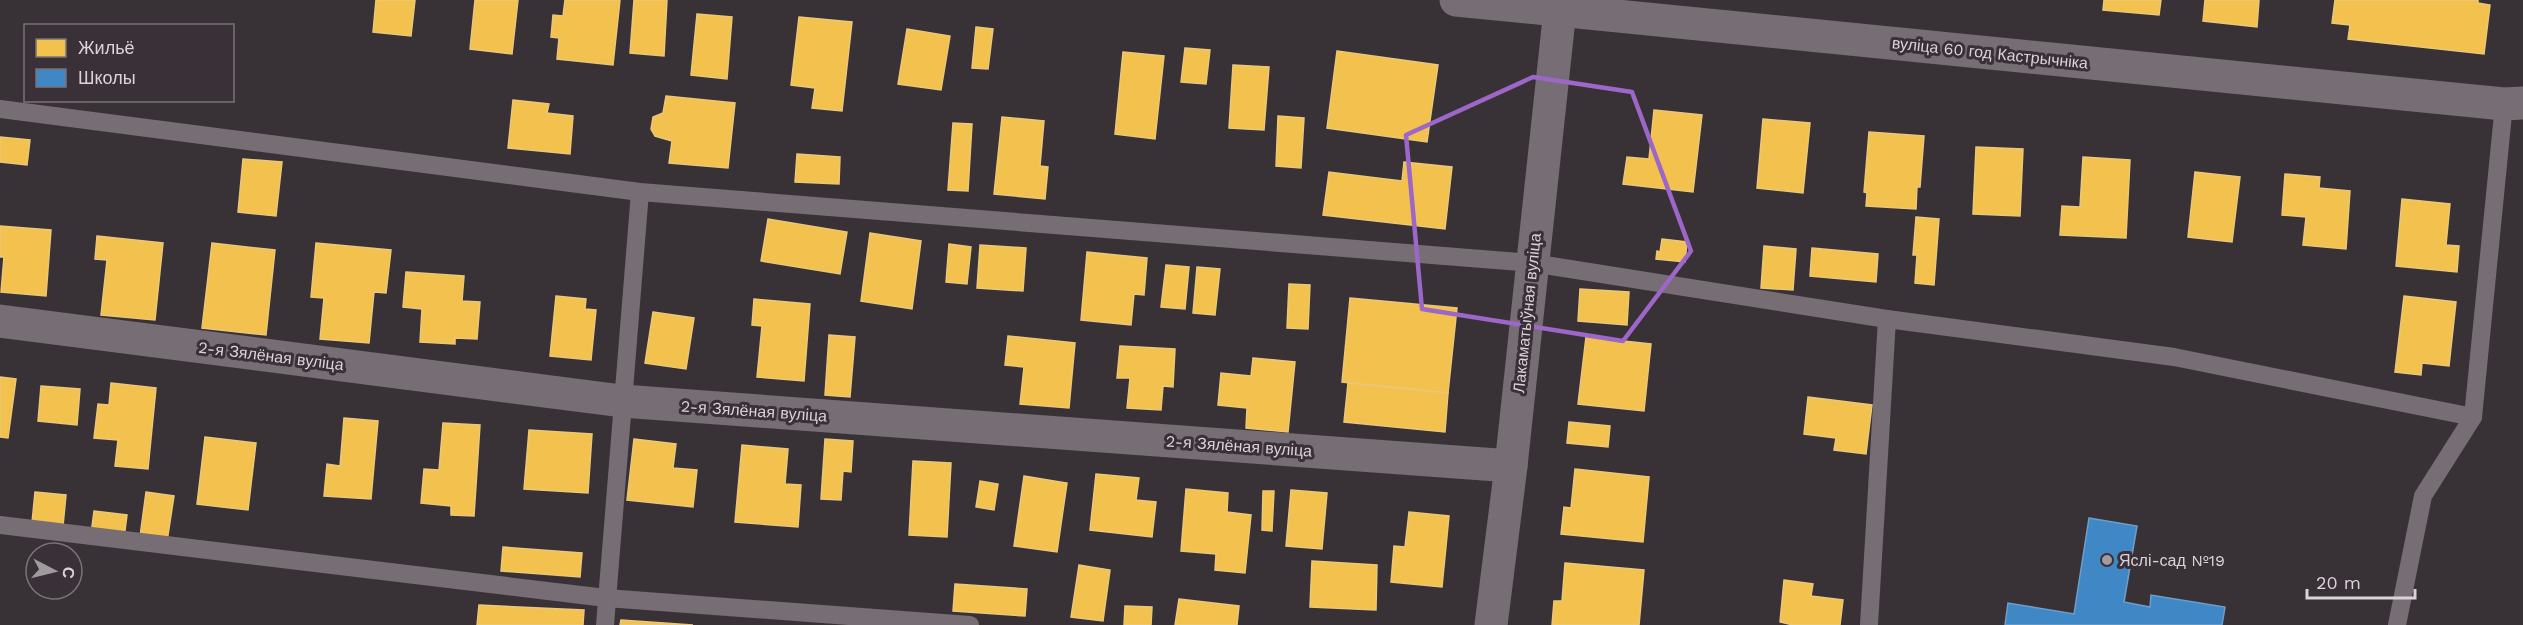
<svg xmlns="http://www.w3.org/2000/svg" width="2523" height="625" viewBox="0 0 2523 625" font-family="'Work Sans',sans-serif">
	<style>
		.homes { fill: #f2c14e; stroke: #ebc778; stroke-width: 1.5 }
		.schools { fill: #3f88c5; stroke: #6e9fcb; stroke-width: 1.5 }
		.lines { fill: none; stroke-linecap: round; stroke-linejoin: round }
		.lane { stroke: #776d74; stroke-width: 18 }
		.street { stroke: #776d74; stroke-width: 33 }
		.marked { fill: none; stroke: #9c67c8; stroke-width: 4.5; stroke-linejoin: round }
		.poi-dot { fill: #a19ba0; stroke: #3a3037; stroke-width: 2 }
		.labels { text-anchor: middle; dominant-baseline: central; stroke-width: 6; stroke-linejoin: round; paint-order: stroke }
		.street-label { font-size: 16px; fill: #dad4d9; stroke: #3a3037 }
		.poi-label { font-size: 16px; fill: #dad4d9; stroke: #3a3037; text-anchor: start }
	</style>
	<rect width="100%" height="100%" fill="#383236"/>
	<g class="homes">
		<polygon points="376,0 415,0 411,36 373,32"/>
		<polygon points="475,0 518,0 512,54 470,49"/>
		<polygon points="565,0 620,0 613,65 557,59 559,38 551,37 553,15 563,16"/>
		<polygon points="634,0 667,0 664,56 630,53"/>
		<polygon points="2104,0 2161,0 2159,15 2103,10"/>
		<polygon points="2205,0 2259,0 2257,27 2203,21"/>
		<polygon points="2335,0 2478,0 2478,3 2490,5 2484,54 2348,39 2350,25 2332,23"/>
		<polygon points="697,14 732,17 727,79 691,75"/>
		<polygon points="799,17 852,22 842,111 812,108 815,88 791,85"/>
		<polygon points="976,27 993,29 988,69 972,68"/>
		<polygon points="907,29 950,36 941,90 898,84"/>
		<polygon points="1185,48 1210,50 1206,84 1181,82"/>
		<polygon points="1337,51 1438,65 1427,142 1327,128"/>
		<polygon points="1123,52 1164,56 1155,139 1115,134"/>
		<polygon points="1233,65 1269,67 1264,130 1229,128"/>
		<polygon points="666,96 735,103 728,168 669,163 672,141 655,136 651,129 653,117 663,113"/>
		<polygon points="513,100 549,104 547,113 573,116 570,154 508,148"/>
		<polygon points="1654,110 1702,115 1693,192 1623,184 1627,157 1649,159"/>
		<polygon points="1278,116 1304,118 1301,168 1276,166"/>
		<polygon points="1002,117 1044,121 1040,166 1048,167 1045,199 994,194"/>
		<polygon points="1763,119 1810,123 1803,193 1757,188"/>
		<polygon points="953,123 972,124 968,191 948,190"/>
		<polygon points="1869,132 1924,136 1920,187 1917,187 1916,209 1866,206 1867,193 1864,192"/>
		<polygon points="0,137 30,140 27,165 0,162"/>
		<polygon points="1976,147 2023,149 2020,216 1973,214"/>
		<polygon points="797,154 840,157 839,184 795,182"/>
		<polygon points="2083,157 2130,160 2126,238 2060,235 2062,206 2080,207"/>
		<polygon points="243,159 282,162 276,216 238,212"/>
		<polygon points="1404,162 1452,167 1445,229 1323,215 1329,172 1402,181"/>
		<polygon points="2195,172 2240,177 2232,242 2188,237"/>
		<polygon points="2285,174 2320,177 2319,188 2350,191 2346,249 2303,245 2306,217 2282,215"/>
		<polygon points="2402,199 2450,204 2446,245 2459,246 2457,272 2396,266"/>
		<polygon points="1916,217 1939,219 1934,285 1915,283 1917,255 1913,255"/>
		<polygon points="768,219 847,232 840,274 761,261"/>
		<polygon points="0,226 51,230 46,296 1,292 4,257 0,257"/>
		<polygon points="870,233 921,241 912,309 861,301"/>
		<polygon points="97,236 163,243 155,320 101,315 107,260 95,259"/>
		<polygon points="1662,239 1687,242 1685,262 1656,259 1657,251 1660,252"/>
		<polygon points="212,243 275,250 266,335 202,328"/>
		<polygon points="316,243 391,250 386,293 374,292 369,343 320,339 324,298 311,297"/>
		<polygon points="949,244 971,247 967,284 946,282"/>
		<polygon points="980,245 1026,248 1023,291 977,288"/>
		<polygon points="1764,246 1796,249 1793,290 1761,288"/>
		<polygon points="1812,248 1878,254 1876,282 1810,276"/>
		<polygon points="1087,252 1147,258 1144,295 1134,294 1131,325 1081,320"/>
		<polygon points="1166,265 1189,267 1185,309 1161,307"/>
		<polygon points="1197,267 1220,269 1215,315 1193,313"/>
		<polygon points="406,272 464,276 462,301 480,302 477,339 455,338 455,344 420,342 422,309 403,307"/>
		<polygon points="1289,284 1310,285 1308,329 1287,328"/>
		<polygon points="1580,289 1629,292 1627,325 1578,321"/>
		<polygon points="556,296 586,299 585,309 596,310 591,360 550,356"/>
		<polygon points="2404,296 2456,302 2449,366 2422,363 2421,375 2395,372"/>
		<polygon points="1350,298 1457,308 1448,393 1342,382"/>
		<polygon points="754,299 810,304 804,381 757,377 762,326 752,325"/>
		<polygon points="653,312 694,318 686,369 645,363"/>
		<polygon points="829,335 855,337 850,397 825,395"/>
		<polygon points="1008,336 1075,343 1069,408 1020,404 1024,367 1005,365"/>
		<polygon points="1586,337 1651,344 1644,411 1578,404"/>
		<polygon points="1120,346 1175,349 1173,387 1163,386 1161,410 1127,408 1130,378 1117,378"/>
		<polygon points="1253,358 1295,362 1288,432 1246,428 1247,408 1218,405 1221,373 1251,376"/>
		<polygon points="0,377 16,379 8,438 0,437"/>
		<polygon points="111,383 156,388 148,469 115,466 118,440 94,438 98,404 109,405"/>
		<polygon points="1348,383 1448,393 1445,432 1344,422"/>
		<polygon points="41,386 80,389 77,425 38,421"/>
		<polygon points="1808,397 1872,405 1866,454 1834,450 1836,438 1804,434"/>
		<polygon points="344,418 378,421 371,499 324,496 327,464 340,466"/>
		<polygon points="1569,422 1610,426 1608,447 1567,443"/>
		<polygon points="443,423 480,425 474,516 451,515 451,506 421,503 424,469 439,470"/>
		<polygon points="529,430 592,434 588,493 524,489"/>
		<polygon points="205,437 256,443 248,510 197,504"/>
		<polygon points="634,439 676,444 673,468 697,470 693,507 627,500"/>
		<polygon points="825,439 853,441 851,472 843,471 841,500 821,499"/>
		<polygon points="742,445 788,449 785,484 801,485 798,527 735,522"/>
		<polygon points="913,461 951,463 947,537 909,535"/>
		<polygon points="1575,469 1649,477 1643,542 1561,534 1564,507 1571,508"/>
		<polygon points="1096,474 1139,478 1136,500 1156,502 1152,537 1090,530"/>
		<polygon points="1024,476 1067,483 1057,552 1014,546"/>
		<polygon points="980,481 998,484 994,510 976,507"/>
		<polygon points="1186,489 1228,493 1227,512 1251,515 1245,573 1215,570 1216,554 1181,551"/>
		<polygon points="1291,490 1327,493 1322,549 1286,546"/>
		<polygon points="1263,491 1274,491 1272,531 1262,530"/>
		<polygon points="35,492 66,495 62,536 31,533"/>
		<polygon points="146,492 174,496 166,548 139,544"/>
		<polygon points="94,511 127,515 124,538 91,534"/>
		<polygon points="1409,512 1449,516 1442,587 1391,582 1394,546 1405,547"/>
		<polygon points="503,547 582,553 580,577 501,571"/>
		<polygon points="1312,561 1377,565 1376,610 1310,607"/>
		<polygon points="1565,563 1644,570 1639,625 1552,625 1554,601 1562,601"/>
		<polygon points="1079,565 1110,570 1103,621 1071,617"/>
		<polygon points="1784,580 1813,584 1811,596 1843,600 1840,625 1793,625 1780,622"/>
		<polygon points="955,584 1027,589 1025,616 953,611"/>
		<polygon points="1179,599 1239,606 1237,625 1175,625"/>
		<polygon points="479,605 584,610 583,625 477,625"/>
		<polygon points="1125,606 1152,607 1151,625 1124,625"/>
		<polygon points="621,620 693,625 620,625"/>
	</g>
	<polygon class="schools" points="2089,518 2137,526 2124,602 2150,607 2151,595 2225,607 2222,625 2005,625 2008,603 2074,614"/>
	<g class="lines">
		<g class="lane">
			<polyline points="0,109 640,192 1532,263 1887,319 2174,357 2473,417"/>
			<polyline points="0,525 606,598 970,625"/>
			<polyline points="605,625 640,192"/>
			<polyline points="1869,625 1887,319"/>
			<polyline points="2397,625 2423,496 2473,417 2504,104"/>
		</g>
		<g class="street">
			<polyline points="1456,0 2504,104 2523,103"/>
			<polyline points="0,321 622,401 1511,466"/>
			<polyline points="1491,625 1511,466 1561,0"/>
		</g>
	</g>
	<path class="marked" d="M1533 77 1632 92 1691 251 1623 341 1422 309 1406 135Z"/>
	<circle class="poi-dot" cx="2107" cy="560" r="6"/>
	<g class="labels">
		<g class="street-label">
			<text transform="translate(1990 53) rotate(6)">вуліца 60 год Кастрычніка</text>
			<text transform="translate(1527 313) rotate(-84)">Лакаматыўная вуліца</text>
			<text transform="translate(271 356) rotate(7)">2-я Зялёная вуліца</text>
			<text transform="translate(754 411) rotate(4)">2-я Зялёная вуліца</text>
			<text transform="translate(1239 446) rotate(4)">2-я Зялёная вуліца</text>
		</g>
		<g class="poi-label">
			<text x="2119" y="560">Яслі-сад №19</text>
		</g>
	</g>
	<rect x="24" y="24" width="210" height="78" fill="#3a3037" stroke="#7a7278" stroke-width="1.5"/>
	<rect x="36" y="39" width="30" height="18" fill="#f2c14e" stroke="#7a7278" stroke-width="1.5"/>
	<text x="78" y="54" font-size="18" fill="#dad4d9">Жильё</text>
	<rect x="36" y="69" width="30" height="18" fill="#3f88c5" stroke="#7a7278" stroke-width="1.5"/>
	<text x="78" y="84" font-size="18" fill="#dad4d9">Школы</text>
	<g transform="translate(54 571) rotate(97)"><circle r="28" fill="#3a3037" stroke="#7a7278" stroke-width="1.5"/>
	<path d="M0-4.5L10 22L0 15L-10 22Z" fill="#a19ba0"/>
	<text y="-9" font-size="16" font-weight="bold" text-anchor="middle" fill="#dad4d9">С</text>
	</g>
	<path d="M2307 589v9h108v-9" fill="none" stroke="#dad4d9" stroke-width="3"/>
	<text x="2316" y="589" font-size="18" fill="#dad4d9" stroke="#3a3037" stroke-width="4.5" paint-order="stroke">20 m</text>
</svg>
